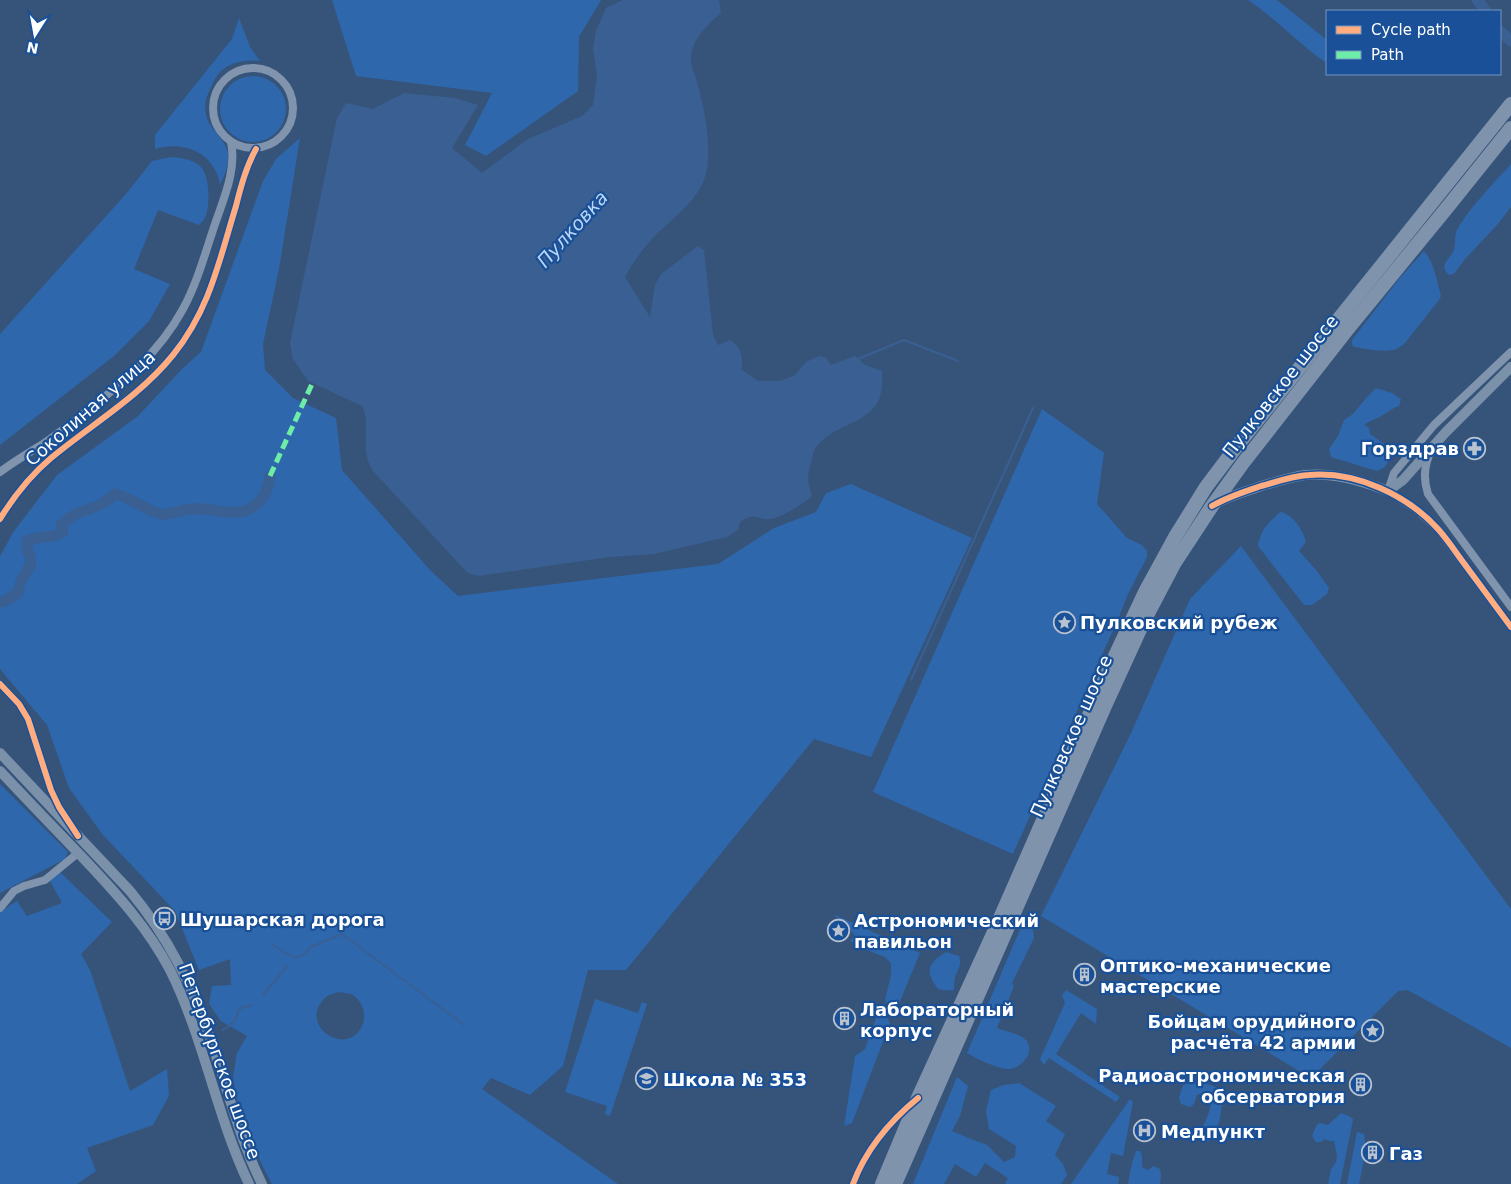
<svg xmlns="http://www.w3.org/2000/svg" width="1511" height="1184" viewBox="0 0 1511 1184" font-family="'DejaVu Sans',sans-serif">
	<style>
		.green { fill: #2e67ac; fill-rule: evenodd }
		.water { fill: #3a5f92 }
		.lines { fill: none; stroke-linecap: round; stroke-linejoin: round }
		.stream { stroke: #3a5f92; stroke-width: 2 }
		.river { stroke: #3a5f92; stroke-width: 11 }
		.street { stroke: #8094ad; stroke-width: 8 }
		.secondary { stroke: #7b90a9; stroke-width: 10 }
		.highway { stroke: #7f94ac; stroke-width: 14 }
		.quiet { stroke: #6deda7; stroke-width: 5; stroke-dasharray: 10 5; stroke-linecap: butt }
		.cycleway-casing { stroke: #195097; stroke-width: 9 }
		.cycleway { stroke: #ffac80; stroke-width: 6 }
		.labels { text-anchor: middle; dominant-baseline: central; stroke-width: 4.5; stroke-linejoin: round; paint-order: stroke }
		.street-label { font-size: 18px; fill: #fff; stroke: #195097 }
		.poi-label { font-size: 18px; font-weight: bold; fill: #fff; stroke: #195097; text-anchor: start }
		.water-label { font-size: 19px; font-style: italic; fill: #bad6f7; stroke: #195097 }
	</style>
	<rect width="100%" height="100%" fill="#36547a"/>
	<g class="green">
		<polygon points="332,0 601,0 579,37 578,91 486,156 465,145 492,93 356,76"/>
		<path d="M1248 0H1277L1327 40V59L1325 62C1298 43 1275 18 1248 0Z"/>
		<path d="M239 18 250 47 260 61C246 59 230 62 220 72 216 76 213 83 210 89 206 98 204 105 206 115 209 130 227 139 228 155 229 166 224 176 220 185 219 180 218 174 215 170 204 148 177 142 155 149V135L232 39Z"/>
		<circle cx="253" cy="109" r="33"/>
		<path d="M300 138 279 269 263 344 265 370 293 398 336 418 342 470 430 570 458 596 718 564 774 528 816 512 826 493 851 484 972 538 871 757 814 739 626 970H588L563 1066 530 1095 491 1078 482 1089 618 1184H272L261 1163 245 1116 237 1100 233 1077 237 1053 247 1036 221 1021 209 1004 212 986 231 985 230 959 199 970 175 911 103 835 69 788 47 725 0 669V556L14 531 57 475 138 416 183 368 201 352 263 181 276 159ZM338 992C343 993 349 993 353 995 363 1002 367 1015 362 1026 347 1058 298 1026 324 999 327 995 333 994 338 992Z"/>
		<path d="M171 157C181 158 192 159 200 166 210 176 210 203 206 215 205 219 202 222 199 225L158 210 134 269 170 284 149 321 114 356 0 445V334L126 194 152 161Z"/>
		<path d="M1511 164V207L1497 225 1465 259 1454 274 1449 275C1437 264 1451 260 1454 249 1456 243 1454 236 1457 230 1469 208 1494 183 1511 164Z"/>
		<path d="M1424 251C1434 262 1437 281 1441 296L1439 300 1404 344C1401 346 1397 349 1393 350 1381 352 1366 349 1355 347L1352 345V340L1399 279Z"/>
		<path d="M1376 388 1392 393 1401 399 1399 406C1393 408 1389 411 1383 415 1377 419 1370 420 1364 425L1369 428 1370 434 1386 445 1389 459 1385 467 1377 471 1331 457 1329 449 1338 436 1344 420 1353 414 1367 397Z"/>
		<polygon points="1042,409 1104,453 1097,504 1127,538 1142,545 1147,551 1147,557 1128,594 1118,619 1013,854 873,792"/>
		<path d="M1280 512C1293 514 1303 530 1306 542L1299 551 1316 570 1329 588 1327 594 1312 605H1304L1258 546C1261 528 1268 524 1280 512Z"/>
		<polygon points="1241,546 1511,909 1511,1048 1417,995 1407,990 1398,991 1311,1078 1041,916 1132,731 1190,599"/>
		<polygon points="0,784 68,852 65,859 0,893"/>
		<polygon points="60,872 112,922 81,954 90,970 130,1091 167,1069 169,1096 153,1125 87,1148 96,1171 77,1184 0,1184 0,912 17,901 27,916 62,903 50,881"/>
		<polygon points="833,914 920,953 893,1018 885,1000 891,975 891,963 885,957 859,947 856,944 850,941 855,935"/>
		<path d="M1022 925 1033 930 1034 938 1012 983 1014 986 997 1028C1004 1031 1021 1034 1026 1040 1036 1052 1021 1070 1007 1069 996 1068 977 1059 967 1053Z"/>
		<path d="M946 952 959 956C962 966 958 968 955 977 954 981 954 985 954 990 950 991 941 990 938 989 925 971 927 964 946 952Z"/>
		<polygon points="1066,990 1097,1009 1096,1024 1081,1013 1056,1054 1120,1097 1116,1102 1049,1058 1044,1065 1040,1059 1065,1003 1062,995"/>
		<polygon points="595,999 638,1013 642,1002 647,1004 610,1116 605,1114 607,1106 565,1092"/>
		<polygon points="881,1005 890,1023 852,1123 844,1126 855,1056 865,1049"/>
		<polygon points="957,1077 968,1086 960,1116 952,1131 976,1141 987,1145 1004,1162 1015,1157 1016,1146 989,1129 986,1111 991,1090 1003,1085 1019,1083 1056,1106 1046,1121 1065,1134 1055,1155 1063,1164 1067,1175 1061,1184 1005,1184 1008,1178 985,1163 976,1177 955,1164 944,1184 913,1184"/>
		<path d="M1192 1082C1202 1083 1215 1084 1221 1092 1225 1099 1218 1136 1211 1140 1206 1143 1201 1141 1197 1138L1196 1130 1202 1128C1207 1119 1212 1107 1211 1097L1203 1093 1197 1095 1194 1104 1190 1107 1181 1104 1179 1098 1183 1085Z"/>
		<polygon points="1130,1099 1133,1102 1123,1156 1111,1153 1107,1174 1119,1177 1118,1184 1071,1184"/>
		<polygon points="1341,1113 1349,1116 1353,1119 1352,1125 1340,1184 1328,1184 1331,1169 1336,1162 1337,1156 1334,1141 1329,1141 1324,1139 1321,1142 1316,1142 1312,1136 1316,1126 1319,1123 1328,1125"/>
		<polygon points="1357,1132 1364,1134 1366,1150 1359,1184 1347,1184"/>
		<polygon points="1136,1151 1140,1151 1142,1156 1142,1167 1148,1170 1153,1166 1160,1169 1161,1175 1160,1184 1128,1184 1132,1163"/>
	</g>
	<path class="water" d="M623 0H719L721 13C708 24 693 38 691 56 690 67 696 75 698 86 705 112 711 142 707 169 702 199 674 216 654 237 642 249 633 263 625 277L650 317 655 285 661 274 698 246 704 250 713 335 718 345 730 340C742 348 742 356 742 370L758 381H780L795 375 806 362 819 356 826 358 831 365 855 356 865 365 882 371C882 383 883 395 876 405 861 426 826 427 814 451 813 454 812 459 811 462 807 478 807 481 812 496 803 504 781 518 770 519 755 520 756 511 740 522L738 530 727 537 654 554 610 557 479 576 468 573 461 566 373 471C358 447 372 426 362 406L308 381 293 359 290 343 337 118 346 103 373 109 404 93 455 98 478 105 452 148 482 173 528 139 582 116 593 105 597 75 593 49 596 31 606 8Z"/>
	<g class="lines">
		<g class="stream">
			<polyline points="858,359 904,340 958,361"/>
			<polyline points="911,680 1033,408"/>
			<polyline points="271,944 293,957 302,956 311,947 342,934 464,1025"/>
			<polyline points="263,995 287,966"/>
			<path d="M222 1030C232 1026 237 1019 239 1009L251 1005"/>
		</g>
		<g class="river">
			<polyline points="1477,0 1486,11"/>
			<polyline points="1500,31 1511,41"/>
			<path d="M0 602 5 601 18 593C19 588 20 582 23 577 30 566 34 563 27 550V541C40 534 48 541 63 532L61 525C78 507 97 512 115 494 132 498 145 510 161 514 170 516 181 509 191 509 215 507 238 521 258 503 266 495 269 487 270 476"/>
		</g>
		<g class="street">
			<circle cx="253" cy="108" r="40"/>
			<polyline points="1511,352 1434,425 1394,473 1388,491 1417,510 1439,530 1511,627"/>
			<path d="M1431 451C1424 465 1423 479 1428 494L1511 607"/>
			<path d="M0 472C12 463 25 455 38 447 54 437 69 425 84 413 123 383 159 353 183 309 197 283 205 254 214 227 223 200 237 170 231 142"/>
			<path d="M0 519C14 496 31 475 51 458 92 424 139 397 173 355 210 309 219 261 236 206 241 186 246 167 256 149"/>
			<polyline points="0,684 19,704 28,719 51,790 59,807 67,819"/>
			<polyline points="0,908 14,891 24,886 45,880 78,853"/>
			<path d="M853 1184C865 1152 887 1124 913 1102"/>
		</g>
		<g class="secondary">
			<path d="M1215 504C1229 496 1245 492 1261 486 1276 482 1290 477 1305 475 1333 472 1362 481 1388 491L1403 480 1445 433 1511 367"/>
			<path d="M0 753 130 891C169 938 193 987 212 1044 228 1091 240 1140 262 1184"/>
			<path d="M0 771C28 801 56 830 84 859 117 894 148 928 170 970 204 1038 216 1115 249 1184"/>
		</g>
		<g class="highway">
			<polyline points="882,1184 918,1098 994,932 1115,656 1146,590 1175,537 1206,487 1240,442 1511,104"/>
			<polyline points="895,1184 1105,706 1142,625 1174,564 1212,506 1243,463 1347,330 1446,209 1511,128"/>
		</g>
		<polyline class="quiet" points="270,476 312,384"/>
		<defs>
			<g id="cycleway">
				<path d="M1212 506C1227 497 1243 492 1261 486 1276 482 1292 476 1309 475 1356 471 1407 495 1438 529 1447 539 1455 551 1463 562 1479 584 1495 605 1511 627"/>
				<path d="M0 519C14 496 31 475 51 458 92 424 139 397 173 355 210 309 219 261 236 206 241 186 246 167 256 149"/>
				<polyline points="0,684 19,704 28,719 51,790 59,807 78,836"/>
				<path d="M853 1184C866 1149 890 1121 918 1098"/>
			</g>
		</defs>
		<use href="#cycleway" class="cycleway-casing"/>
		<use href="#cycleway" class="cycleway"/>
	</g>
	<defs>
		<symbol id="pharmacy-ring" viewBox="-11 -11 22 22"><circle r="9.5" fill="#195097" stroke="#b9c3d0" stroke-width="1.5"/><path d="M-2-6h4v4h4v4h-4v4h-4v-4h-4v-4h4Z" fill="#b9c3d0"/></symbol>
		<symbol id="sight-ring" viewBox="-11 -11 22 22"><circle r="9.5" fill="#195097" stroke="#b9c3d0" stroke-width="1.5"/><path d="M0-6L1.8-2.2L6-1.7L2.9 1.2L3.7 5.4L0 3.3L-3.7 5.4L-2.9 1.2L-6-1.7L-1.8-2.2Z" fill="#b9c3d0"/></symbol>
		<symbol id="bus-ring" viewBox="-11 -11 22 22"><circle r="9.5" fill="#195097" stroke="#b9c3d0" stroke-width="1.5"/><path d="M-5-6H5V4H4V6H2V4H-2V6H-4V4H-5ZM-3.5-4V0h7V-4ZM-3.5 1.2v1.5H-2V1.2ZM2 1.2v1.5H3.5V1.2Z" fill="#b9c3d0"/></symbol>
		<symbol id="building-ring" viewBox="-11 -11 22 22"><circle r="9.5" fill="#195097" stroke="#b9c3d0" stroke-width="1.5"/><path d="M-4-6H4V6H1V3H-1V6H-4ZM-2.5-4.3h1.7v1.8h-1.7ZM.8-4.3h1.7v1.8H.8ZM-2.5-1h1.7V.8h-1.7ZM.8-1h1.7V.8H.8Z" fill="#b9c3d0"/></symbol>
		<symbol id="school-ring" viewBox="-11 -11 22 22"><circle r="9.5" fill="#195097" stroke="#b9c3d0" stroke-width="1.5"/><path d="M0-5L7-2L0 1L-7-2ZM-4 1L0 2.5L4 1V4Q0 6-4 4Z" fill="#b9c3d0"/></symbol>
		<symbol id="hospital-ring" viewBox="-11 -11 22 22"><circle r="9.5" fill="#195097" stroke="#b9c3d0" stroke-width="1.5"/><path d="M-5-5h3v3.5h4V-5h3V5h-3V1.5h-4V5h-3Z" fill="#b9c3d0"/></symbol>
	</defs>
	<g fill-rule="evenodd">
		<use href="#pharmacy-ring" x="1462" y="436" width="25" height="25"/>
		<use href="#sight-ring" x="1052" y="610" width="25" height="25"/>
		<use href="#bus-ring" x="152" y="906" width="25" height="25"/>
		<use href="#sight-ring" x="826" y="918" width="25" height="25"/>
		<use href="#building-ring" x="1072" y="962" width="25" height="25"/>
		<use href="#building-ring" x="832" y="1006" width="25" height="25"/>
		<use href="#sight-ring" x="1360" y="1018" width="25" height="25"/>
		<use href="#school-ring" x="634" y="1066" width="25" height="25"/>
		<use href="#building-ring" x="1348" y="1072" width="25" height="25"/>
		<use href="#hospital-ring" x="1132" y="1118" width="25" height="25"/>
		<use href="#building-ring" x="1360" y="1140" width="25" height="25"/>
	</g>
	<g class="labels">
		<g class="street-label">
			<text transform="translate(1280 386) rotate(-52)">Пулковское шоссе</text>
			<text transform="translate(90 408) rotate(-41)">Соколиная улица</text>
			<text transform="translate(1071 736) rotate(-66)">Пулковское шоссе</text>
			<text transform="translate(220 1061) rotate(70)">Петербургское шоссе</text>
		</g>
		<g class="poi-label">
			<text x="1459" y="448" text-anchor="end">Горздрав</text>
			<text x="1080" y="622">Пулковский рубеж</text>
			<text x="180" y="919">Шушарская дорога</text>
			<text x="854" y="920">Астрономический<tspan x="854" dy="21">павильон</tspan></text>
			<text x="1100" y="965">Оптико-механические<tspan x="1100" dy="21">мастерские</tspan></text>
			<text x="860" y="1009">Лабораторный<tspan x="860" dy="21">корпус</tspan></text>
			<text x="1356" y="1021" text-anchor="end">Бойцам орудийного<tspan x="1356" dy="21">расчёта 42 армии</tspan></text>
			<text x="1345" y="1075" text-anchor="end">Радиоастрономическая<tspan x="1345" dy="21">обсерватория</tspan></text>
			<text x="663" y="1079">Школа № 353</text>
			<text x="1161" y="1131">Медпункт</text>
			<text x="1389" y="1153">Газ</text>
		</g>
		<g class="water-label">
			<text transform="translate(572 229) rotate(-48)">Пулковка</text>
		</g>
	</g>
	<rect x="1326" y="10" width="175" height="65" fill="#195097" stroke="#7596c1"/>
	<rect x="1336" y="26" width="25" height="8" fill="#ffac80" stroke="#7596c1"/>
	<text x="1371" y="35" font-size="15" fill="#ffffff">Cycle path</text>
	<rect x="1336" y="51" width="25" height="8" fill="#6deda7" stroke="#7596c1"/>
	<text x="1371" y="60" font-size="15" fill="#ffffff">Path</text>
	<g transform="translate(35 35) rotate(191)" stroke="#195097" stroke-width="4" paint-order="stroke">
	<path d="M0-4L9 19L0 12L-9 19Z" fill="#ffffff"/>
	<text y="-8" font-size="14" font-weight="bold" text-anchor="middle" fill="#ffffff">N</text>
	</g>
</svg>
